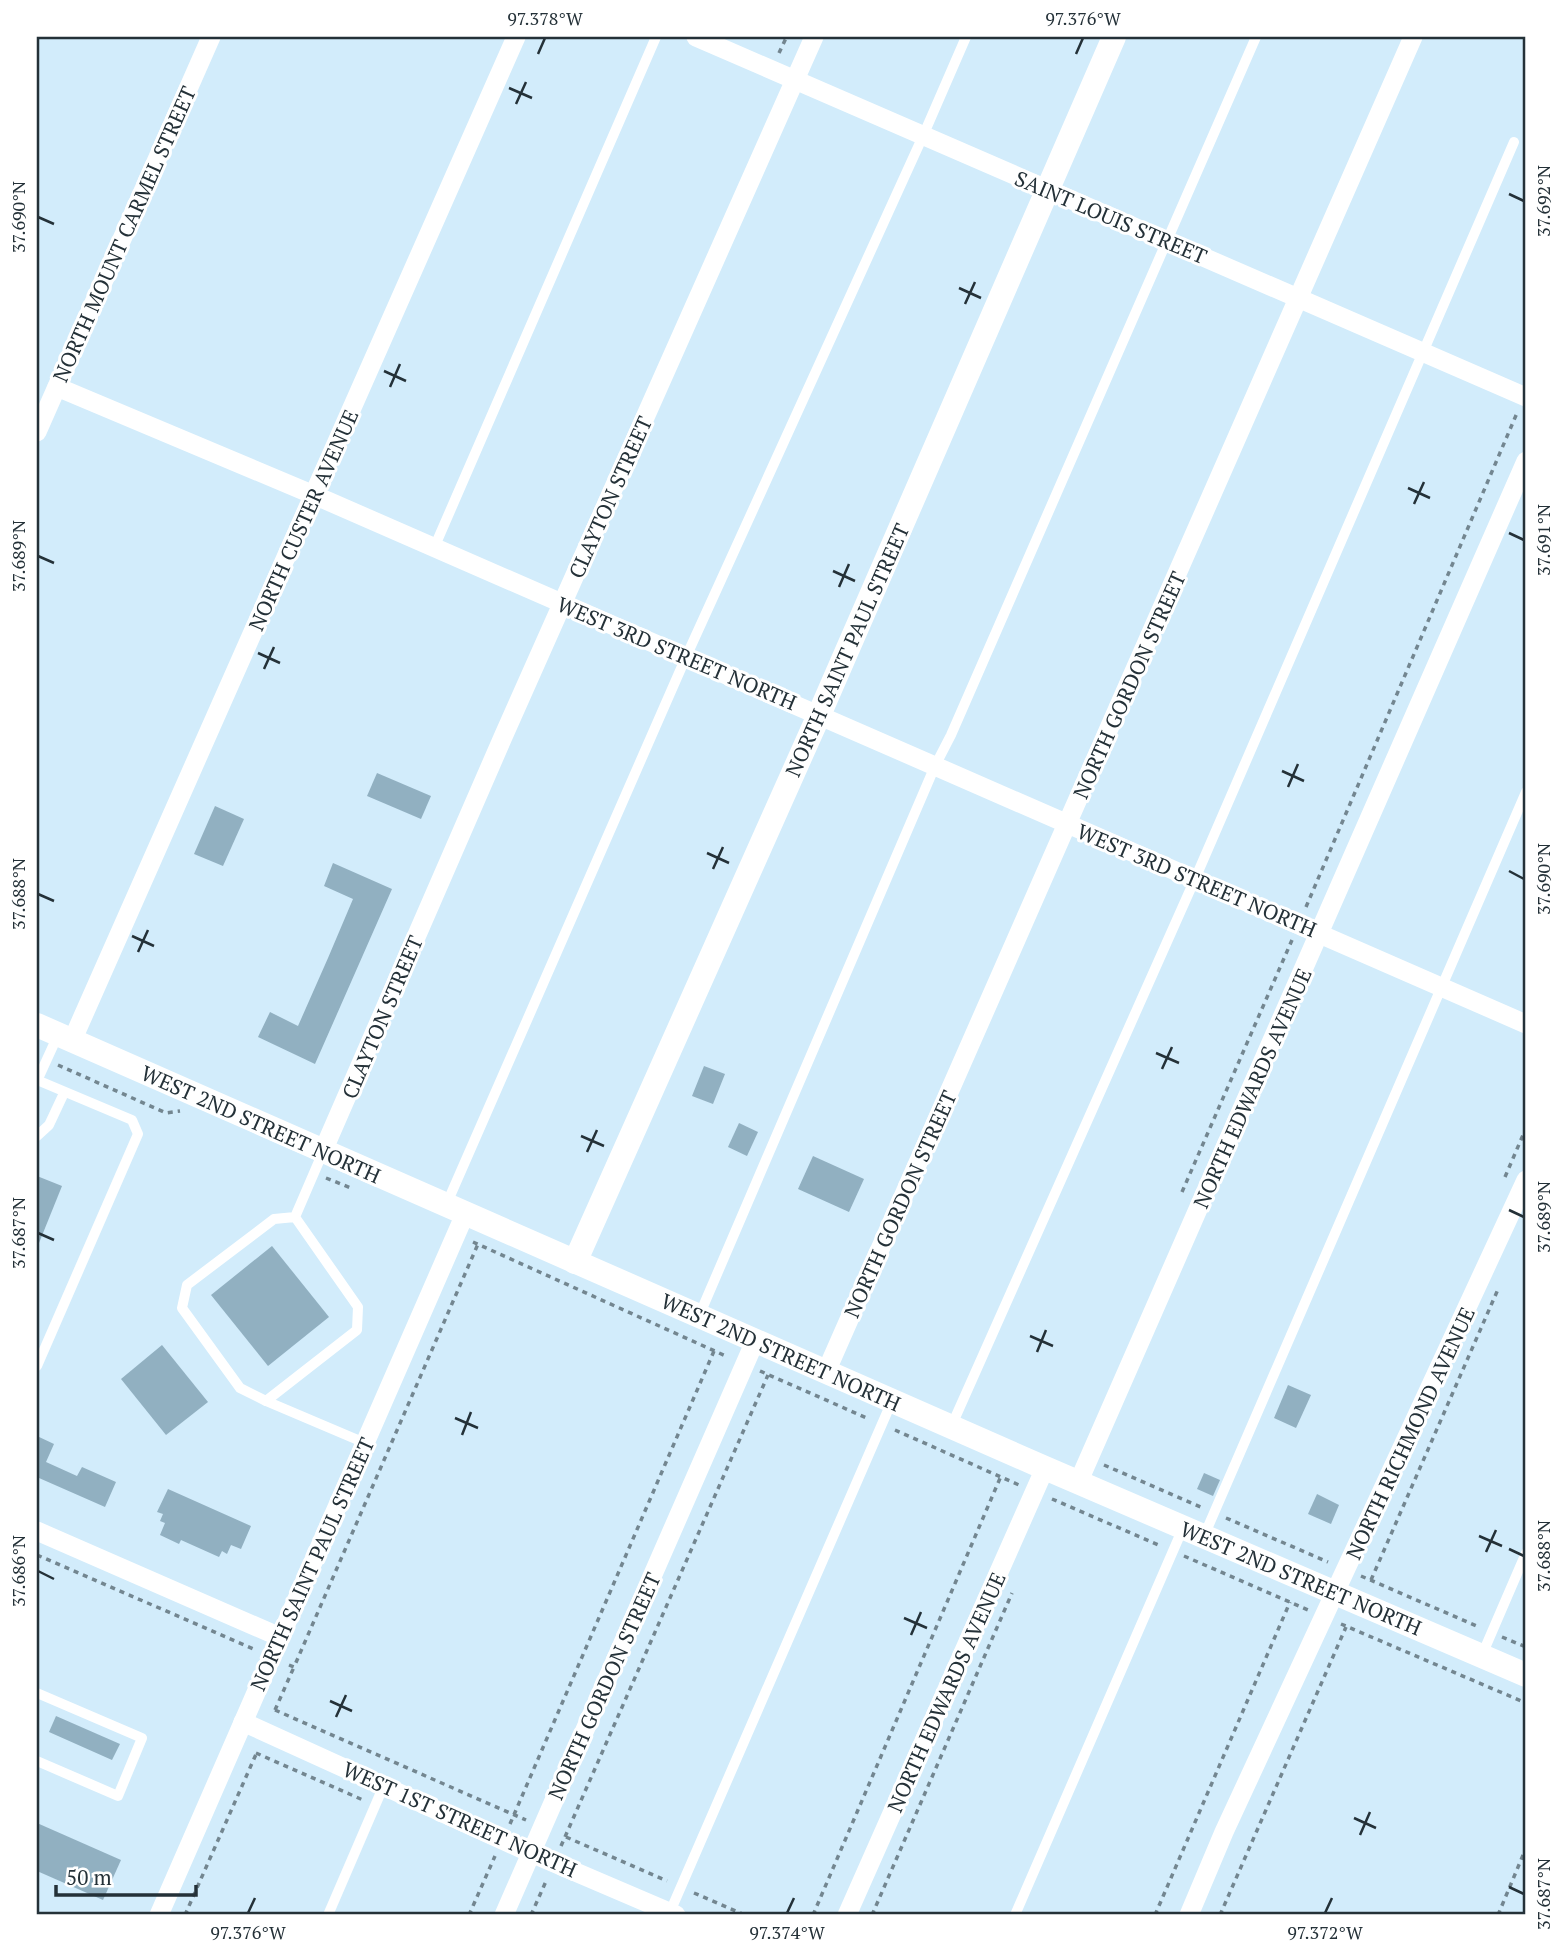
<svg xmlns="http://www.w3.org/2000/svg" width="1563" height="1952" viewBox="0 0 1563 1952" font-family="'PT Serif',serif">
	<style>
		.building { fill: #91b0c1 }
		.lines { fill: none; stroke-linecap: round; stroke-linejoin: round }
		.path { stroke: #738690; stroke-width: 3.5; stroke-dasharray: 5 5; stroke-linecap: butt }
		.service { stroke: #fff; stroke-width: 10 }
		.minor { stroke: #fff; stroke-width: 19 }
		.tertiary { stroke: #fff; stroke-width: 24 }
		.ticks { fill: none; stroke: #243138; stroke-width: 2.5 }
		.labels { text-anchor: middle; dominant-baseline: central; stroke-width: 6; stroke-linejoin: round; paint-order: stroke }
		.street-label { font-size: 21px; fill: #243138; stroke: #fff }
		.neatline { fill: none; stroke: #243138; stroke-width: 2.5 }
		.ticks-label { font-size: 18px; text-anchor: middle; fill: #243138 }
	</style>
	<rect width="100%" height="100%" fill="#d2ecfb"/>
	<g class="building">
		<polygon points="377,773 431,796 421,819 367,796"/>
		<polygon points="215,806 244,819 223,866 194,854"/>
		<polygon points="333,863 392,889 315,1064 258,1037 270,1012 298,1026 328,958 353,899 324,886"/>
		<polygon points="704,1066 725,1074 713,1104 692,1096"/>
		<polygon points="739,1123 758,1132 747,1156 728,1147"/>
		<polygon points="813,1156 864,1179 849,1212 798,1189"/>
		<polygon points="37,1176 62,1186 37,1248"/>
		<polygon points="272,1246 329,1317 268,1366 211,1295"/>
		<polygon points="162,1345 208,1402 166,1435 121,1379"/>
		<polygon points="1288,1385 1311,1395 1296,1428 1274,1418"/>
		<polygon points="37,1436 54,1444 46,1462 77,1476 82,1467 116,1482 105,1507 39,1478 37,1483"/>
		<polygon points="1204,1473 1220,1480 1213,1496 1197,1489"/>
		<polygon points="168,1489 251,1526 241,1549 231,1545 227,1554 222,1551 219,1557 181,1540 179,1544 160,1535 165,1523 160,1521 163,1514 157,1512"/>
		<polygon points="1317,1494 1339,1505 1331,1524 1308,1514"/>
		<polygon points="56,1716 120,1744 112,1760 49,1732"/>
		<polygon points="37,1823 121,1860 103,1900 37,1871"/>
	</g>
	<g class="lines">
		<g class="path">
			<polyline points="779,53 786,38 784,37"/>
			<polyline points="1306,907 1517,413"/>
			<polyline points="58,1065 166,1113 180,1111"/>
			<polyline points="1505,1177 1526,1128"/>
			<polyline points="326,1178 351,1188"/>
			<polyline points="1182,1192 1292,940"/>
			<polyline points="473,1242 728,1357"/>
			<polyline points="760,1371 869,1419"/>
			<polyline points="895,1430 1019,1485"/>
			<polyline points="1104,1465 1203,1508"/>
			<polyline points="1052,1499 1161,1546"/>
			<polyline points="1226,1518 1328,1562"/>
			<polyline points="37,1555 256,1650"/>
			<polyline points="1184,1556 1308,1610"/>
			<polyline points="1361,1576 1479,1627"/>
			<polyline points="1371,1580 1499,1287"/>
			<polyline points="1341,1624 1526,1703"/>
			<polyline points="1502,1637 1526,1647"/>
			<polyline points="289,1665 294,1667 478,1244"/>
			<polyline points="275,1710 526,1820"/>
			<polyline points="275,1710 294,1667"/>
			<polyline points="256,1753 363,1800"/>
			<polyline points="510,1824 714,1351"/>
			<polyline points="566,1837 667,1881"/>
			<polyline points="561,1846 768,1375"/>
			<polyline points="694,1893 745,1915"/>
			<polyline points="185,1915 257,1752"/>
			<polyline points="469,1915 495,1856"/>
			<polyline points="531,1915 547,1879"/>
			<polyline points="813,1915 1001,1476"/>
			<polyline points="872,1915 1012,1593"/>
			<polyline points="1155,1915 1290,1602"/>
			<polyline points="1220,1915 1346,1627"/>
			<polyline points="1498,1915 1526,1848"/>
		</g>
		<g class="service">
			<polyline points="434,548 656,37"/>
			<polyline points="37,1080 132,1120 138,1134 37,1366"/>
			<polyline points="37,1081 58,1035"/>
			<polyline points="37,1136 49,1125 64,1093"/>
			<polyline points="447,1203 686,657 923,136 966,37"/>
			<polyline points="295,1217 274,1219 187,1285 182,1308 240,1388 266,1401 357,1330 358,1307 295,1217 323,1152"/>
			<polyline points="699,1316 935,766 951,735 1256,37"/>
			<polyline points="266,1401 365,1443"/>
			<polyline points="951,1427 1195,879 1514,142"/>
			<polyline points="1204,1536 1526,792"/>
			<polyline points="1482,1655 1526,1553"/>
			<polyline points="37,1693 142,1738 118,1796 37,1761"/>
			<polyline points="670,1912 892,1401"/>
			<polyline points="328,1915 384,1785"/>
			<polyline points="1015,1915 1183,1528"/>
		</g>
		<g class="minor">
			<polyline points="696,37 1526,397"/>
			<polyline points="57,387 314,495 1526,1024"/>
			<polyline points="37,432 211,37"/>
			<polyline points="72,1041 516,37"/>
			<polyline points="323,1151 503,737 814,37"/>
			<polyline points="826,1372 1413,37"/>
			<polyline points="1078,1483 1526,461"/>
			<polyline points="37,1531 280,1637"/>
			<polyline points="243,1722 531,1853 676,1915"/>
			<polyline points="159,1915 465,1214"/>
			<polyline points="504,1915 755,1341"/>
			<polyline points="847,1915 1045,1468"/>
			<polyline points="1189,1915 1224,1832 1526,1180"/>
		</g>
		<g class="tertiary">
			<polyline points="37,1025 1045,1468 1526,1675"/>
			<polyline points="575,1262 819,715 1114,37"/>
		</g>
	</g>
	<path class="ticks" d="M538 54 545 38M1076 54 1083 38M509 88 532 98M516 104 526 82M1509 194 1524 201M38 217 54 224M959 288 981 298M965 304 975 282M384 371 406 381M390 387 400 364M1408 488 1430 498M1414 504 1424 482M1509 533 1524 540M38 556 54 563M833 571 855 581M839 587 849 564M258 653 280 663M264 669 274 647M1282 771 1304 781M1288 787 1298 764M707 853 729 863M713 869 723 847M1509 871 1524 879M38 894 54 901M132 936 154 946M138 952 148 930M1156 1053 1179 1063M1162 1069 1172 1047M581 1136 604 1146M587 1152 597 1130M1509 1210 1524 1217M38 1233 54 1240M1030 1336 1053 1346M1037 1352 1046 1330M455 1418 478 1428M462 1435 471 1412M1479 1536 1502 1546M1509 1549 1524 1556M1486 1552 1496 1530M38 1571 54 1579M904 1618 927 1628M911 1635 921 1612M330 1701 352 1711M336 1717 346 1695M1354 1818 1376 1828M1360 1835 1370 1812M1509 1887 1524 1894M248 1913 255 1898M787 1913 794 1898M1325 1913 1332 1898"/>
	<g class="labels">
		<g class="street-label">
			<text transform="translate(1111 217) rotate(23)">SAINT LOUIS STREET</text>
			<text transform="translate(124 234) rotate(-66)">NORTH MOUNT CARMEL STREET</text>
			<text transform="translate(610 497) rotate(-66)">CLAYTON STREET</text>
			<text transform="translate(303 520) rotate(-66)">NORTH CUSTER AVENUE</text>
			<text transform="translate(847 650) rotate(-66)">NORTH SAINT PAUL STREET</text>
			<text transform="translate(677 653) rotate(23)">WEST 3RD STREET NORTH</text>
			<text transform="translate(1129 685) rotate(-66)">NORTH GORDON STREET</text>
			<text transform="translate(1197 880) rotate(23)">WEST 3RD STREET NORTH</text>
			<text transform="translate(382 1017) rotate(-67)">CLAYTON STREET</text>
			<text transform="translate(1252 1088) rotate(-66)">NORTH EDWARDS AVENUE</text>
			<text transform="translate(261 1124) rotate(24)">WEST 2ND STREET NORTH</text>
			<text transform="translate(900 1204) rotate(-66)">NORTH GORDON STREET</text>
			<text transform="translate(781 1352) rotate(24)">WEST 2ND STREET NORTH</text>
			<text transform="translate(1410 1433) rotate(-65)">NORTH RICHMOND AVENUE</text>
			<text transform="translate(312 1564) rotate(-66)">NORTH SAINT PAUL STREET</text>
			<text transform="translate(1301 1578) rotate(23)">WEST 2ND STREET NORTH</text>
			<text transform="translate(604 1686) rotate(-66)">NORTH GORDON STREET</text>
			<text transform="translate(946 1692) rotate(-66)">NORTH EDWARDS AVENUE</text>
			<text transform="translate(460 1819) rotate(24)">WEST 1ST STREET NORTH</text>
		</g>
	</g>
	<rect width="1563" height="1952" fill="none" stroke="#ffffff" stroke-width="77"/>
	<path d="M56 1885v10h140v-10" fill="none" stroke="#243138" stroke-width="3.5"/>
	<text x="66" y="1885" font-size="21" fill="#243138" stroke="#ffffff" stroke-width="5" paint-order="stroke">50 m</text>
	<rect x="38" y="38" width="1486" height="1875" class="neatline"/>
	<g class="ticks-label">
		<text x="545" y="25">97.378°W</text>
		<text x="1083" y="25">97.376°W</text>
		<text transform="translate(1544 201) rotate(-90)" y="6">37.692°N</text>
		<text transform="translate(19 217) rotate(-90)" y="6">37.690°N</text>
		<text transform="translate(1544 540) rotate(-90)" y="6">37.691°N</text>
		<text transform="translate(19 556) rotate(-90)" y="6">37.689°N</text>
		<text transform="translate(1544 879) rotate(-90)" y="6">37.690°N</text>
		<text transform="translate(19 894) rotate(-90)" y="6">37.688°N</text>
		<text transform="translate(1544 1217) rotate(-90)" y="6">37.689°N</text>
		<text transform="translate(19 1233) rotate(-90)" y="6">37.687°N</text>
		<text transform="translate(1544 1556) rotate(-90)" y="6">37.688°N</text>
		<text transform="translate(19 1571) rotate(-90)" y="6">37.686°N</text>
		<text transform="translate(1544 1894) rotate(-90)" y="6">37.687°N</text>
		<text x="248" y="1939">97.376°W</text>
		<text x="787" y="1939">97.374°W</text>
		<text x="1325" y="1939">97.372°W</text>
	</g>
</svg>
